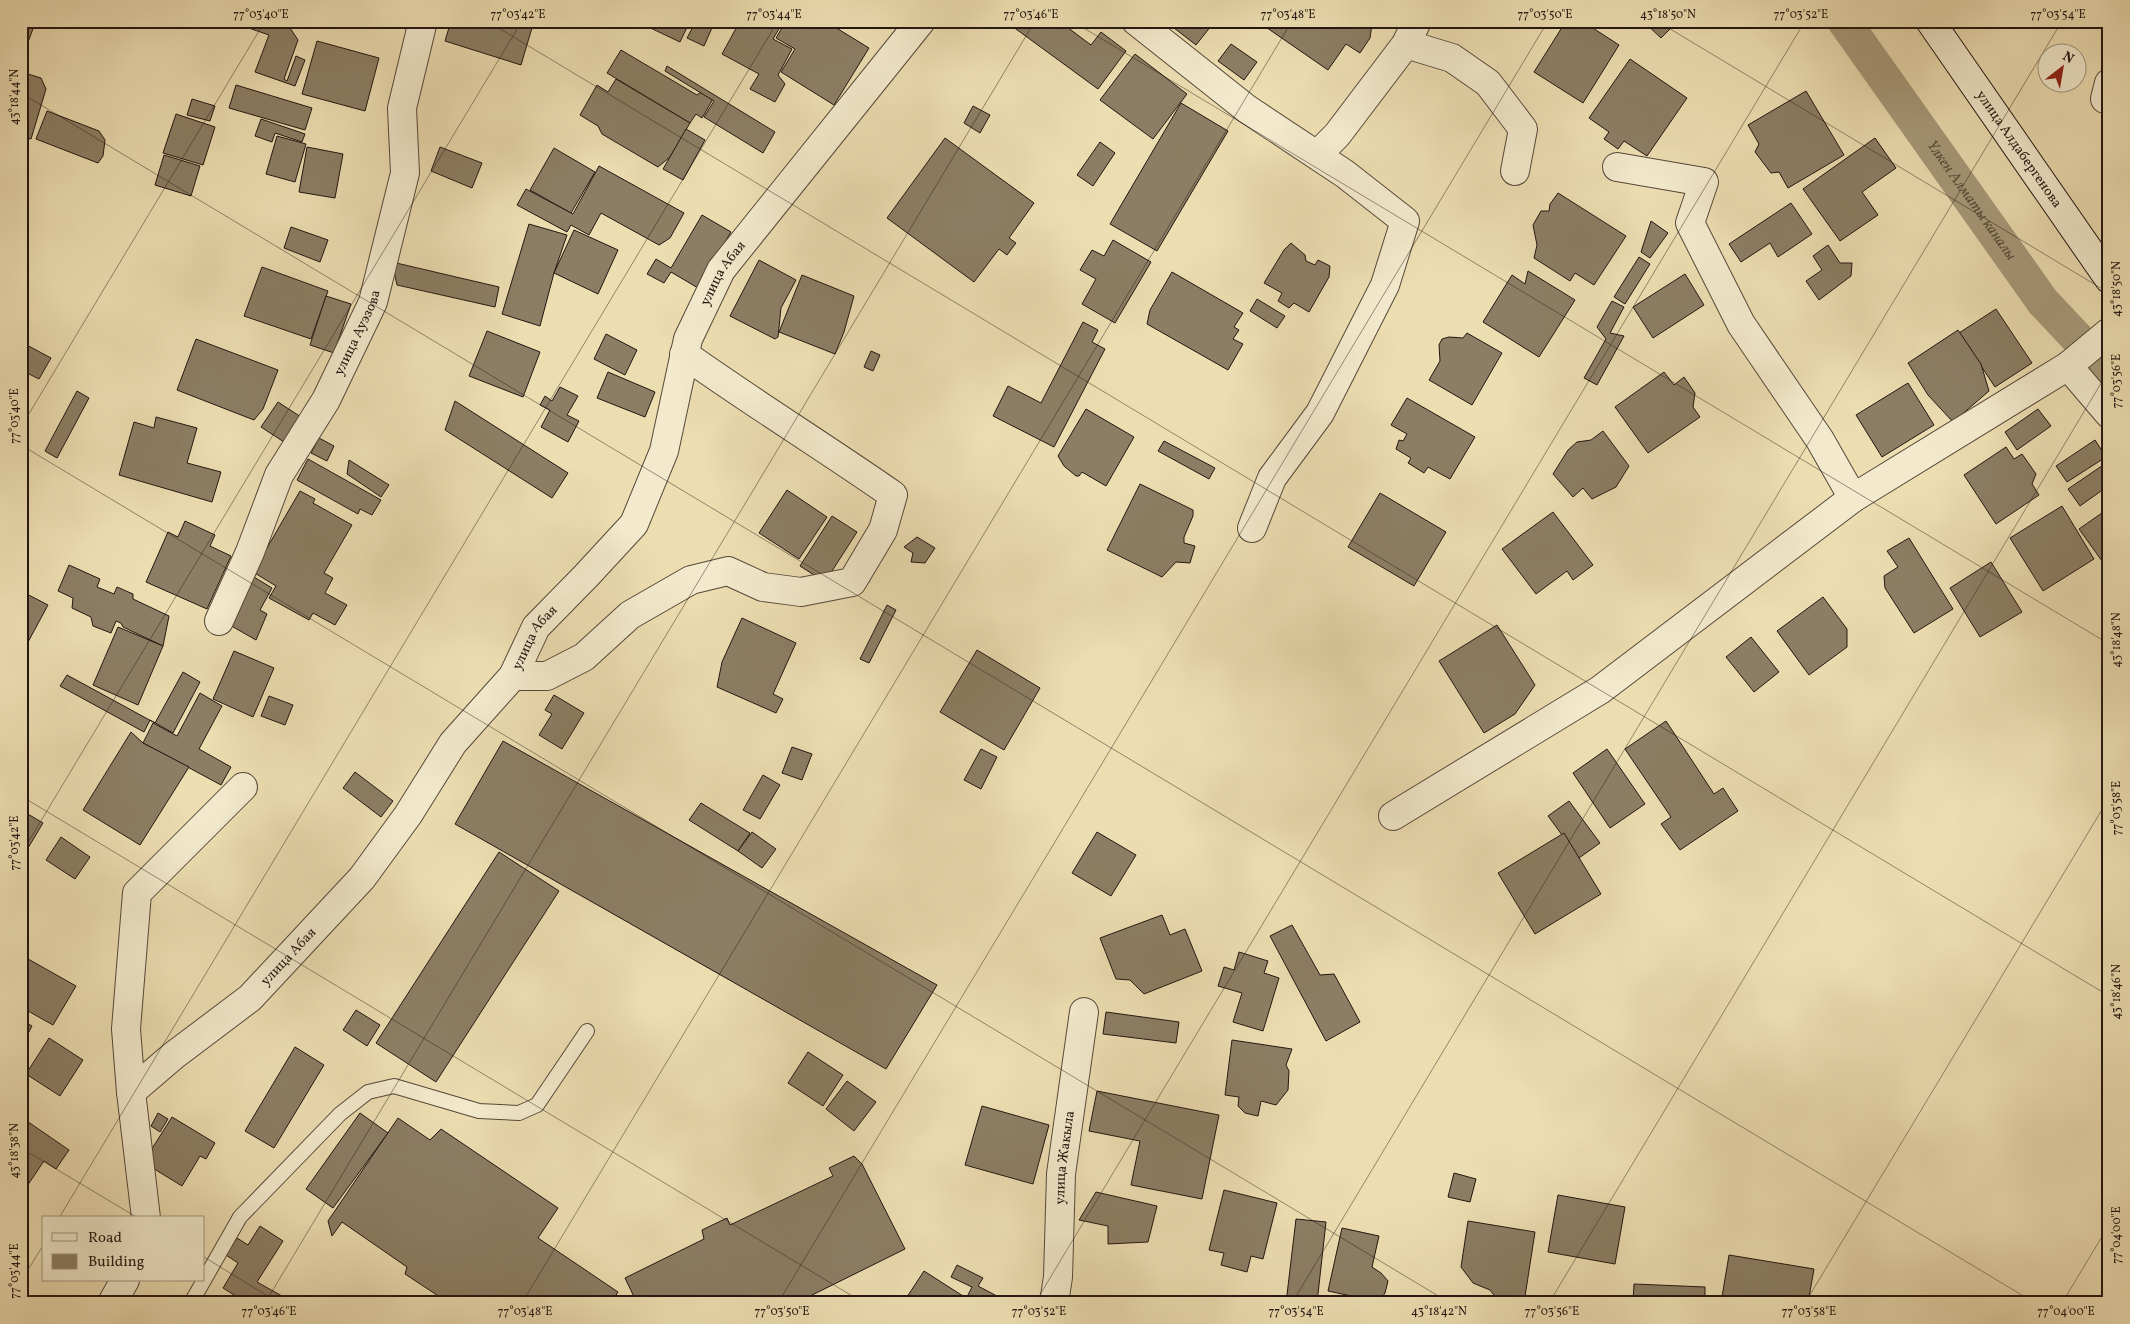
<svg xmlns="http://www.w3.org/2000/svg" width="2130" height="1324" viewBox="0 0 2130 1324" font-family="Vollkorn,serif">
	<style>
		.lines { fill: none; stroke-linecap: round; stroke-linejoin: round }
		.canal { stroke: #a89a7b; stroke-width: 34 }
		.building { fill: #8c7e65; stroke: #221611 }
		.lane-casing { stroke: #554839; stroke-width: 16 }
		.street-casing { stroke: #554839; stroke-width: 30 }
		.secondary-casing { stroke: #221611; stroke-width: 30 }
		.lane { stroke: #f3eacd; stroke-width: 14 }
		.street { stroke: #f3eacd; stroke-width: 28 }
		.secondary { stroke: #f3eacd; stroke-width: 28 }
		.ticks { fill: none; stroke: #221611; stroke-width: 1; stroke-opacity: 0.45 }
		.labels { text-anchor: middle; dominant-baseline: central; stroke-width: 5; stroke-linejoin: round; paint-order: stroke }
		.street-label { font-size: 14px; fill: #221611; stroke: #f3eacd }
		.water-label { font-size: 15px; font-style: italic; fill: #584b3b; stroke: #f3eacd }
		.neatline { fill: none; stroke: #221611; stroke-width: 2 }
		.ticks-label { font-size: 12px; text-anchor: middle; fill: #221611 }
	</style>
	<rect width="100%" height="100%" fill="#eddeb2"/>
	<filter id="stains"><feTurbulence type="fractalNoise" baseFrequency=".004" numOctaves="4"/><feColorMatrix values="0 0 0 0 .2 0 0 0 0 .09 0 0 0 0 .02 0 0 0 .5 -.17"/></filter>
	<radialGradient id="worn" r=".72"><stop offset=".6" stop-color="#630" stop-opacity="0"/><stop offset="1" stop-color="#630" stop-opacity=".3"/></radialGradient>
	<g class="lines">
		<path class="canal" id="s1" d="M1844 21 2043 302 2109 372"/>
	</g>
	<g class="building">
		<polygon points="21,21 36,21 28,42 21,39"/>
		<polygon points="245,21 271,21 290,28 298,40 284,79 287,81 296,56 305,60 295,86 255,72 269,35 243,26"/>
		<polygon points="451,21 534,21 521,65 445,41"/>
		<polygon points="641,21 690,21 680,42 640,23"/>
		<polygon points="696,21 715,21 704,46 687,38"/>
		<polygon points="740,21 783,22 773,39 792,49 778,75 785,84 775,102 750,89 759,74 722,54"/>
		<polygon points="786,21 825,21 869,48 834,105 781,72 795,49 776,38"/>
		<polygon points="1005,21 1059,21 1091,45 1101,32 1126,51 1098,89"/>
		<polygon points="1165,21 1215,21 1196,45"/>
		<polygon points="1257,21 1366,21 1372,24 1370,38 1360,53 1346,44 1328,70"/>
		<polygon points="1566,21 1582,21 1619,45 1583,103 1534,72"/>
		<polygon points="1643,21 1678,21 1661,38"/>
		<polygon points="317,41 379,58 365,111 302,94"/>
		<polygon points="1231,44 1257,62 1244,80 1218,61"/>
		<polygon points="621,50 697,95 701,92 713,99 702,118 696,114 690,123 607,73"/>
		<polygon points="1135,54 1187,94 1153,139 1100,100"/>
		<polygon points="1630,59 1687,98 1647,156 1624,141 1618,149 1604,139 1609,132 1589,118"/>
		<polygon points="667,66 775,132 763,153 704,117 714,101 665,71"/>
		<polygon points="21,72 41,78 46,89 31,139 21,136"/>
		<polygon points="616,79 690,123 670,157 658,167 602,134 598,126 580,115 597,85 608,92"/>
		<polygon points="236,85 312,108 305,130 229,108"/>
		<polygon points="1806,91 1844,155 1788,188 1779,172 1771,173 1755,152 1759,144 1748,125"/>
		<polygon points="192,99 215,106 210,121 187,115"/>
		<polygon points="1181,103 1228,131 1157,251 1110,224"/>
		<polygon points="973,106 990,115 980,133 964,123"/>
		<polygon points="47,111 99,131 105,140 103,156 98,163 36,139"/>
		<polygon points="176,114 215,127 203,165 163,153"/>
		<polygon points="261,119 305,134 302,142 275,133 272,142 255,136"/>
		<polygon points="686,129 705,140 683,180 663,169"/>
		<polygon points="277,136 306,144 295,182 266,174"/>
		<polygon points="945,138 1034,203 1009,238 1016,243 1007,255 999,249 974,282 887,218"/>
		<polygon points="1875,138 1896,168 1862,192 1878,215 1840,241 1803,189"/>
		<polygon points="1100,142 1115,153 1093,186 1077,175"/>
		<polygon points="307,147 343,154 335,198 299,192"/>
		<polygon points="440,147 482,163 472,188 431,171"/>
		<polygon points="554,148 595,172 571,213 530,190"/>
		<polygon points="164,155 200,166 191,196 155,185"/>
		<polygon points="599,166 684,213 670,238 659,245 601,213 589,235 571,225 567,232 517,205 526,189 573,214"/>
		<polygon points="1558,193 1626,236 1594,285 1575,273 1570,281 1534,258 1537,245 1533,225 1541,211 1549,211 1550,204"/>
		<polygon points="1791,203 1812,234 1778,257 1770,243 1741,262 1729,244"/>
		<polygon points="702,215 731,232 698,288 671,272 664,283 647,274 656,259 671,268"/>
		<polygon points="1651,221 1668,233 1650,258 1641,252"/>
		<polygon points="529,224 567,235 554,273 540,326 502,314"/>
		<polygon points="291,227 328,240 320,262 284,248"/>
		<polygon points="574,230 618,250 598,294 554,273"/>
		<polygon points="1113,240 1151,262 1115,323 1082,304 1096,279 1080,270 1092,250 1104,256"/>
		<polygon points="1291,243 1305,255 1306,261 1315,265 1318,260 1330,266 1329,277 1309,312 1294,303 1289,308 1278,301 1282,293 1264,283 1284,250"/>
		<polygon points="1828,245 1840,263 1852,263 1851,276 1819,300 1806,281 1822,270 1813,256"/>
		<polygon points="1639,257 1650,264 1625,304 1614,297"/>
		<polygon points="759,260 796,280 781,308 778,337 775,339 730,316"/>
		<polygon points="392,262 499,287 495,307 397,285"/>
		<polygon points="262,267 328,291 311,339 244,316"/>
		<polygon points="1528,271 1575,300 1539,357 1483,322 1512,275 1525,284"/>
		<polygon points="1172,272 1243,313 1234,327 1239,330 1233,339 1243,344 1228,370 1147,324 1150,310"/>
		<polygon points="1685,274 1704,305 1653,338 1633,307"/>
		<polygon points="802,275 854,296 844,332 835,354 779,332"/>
		<polygon points="326,296 351,304 334,353 310,345"/>
		<polygon points="1257,299 1285,316 1277,328 1250,311"/>
		<polygon points="1612,301 1624,307 1610,333 1624,336 1597,385 1584,378 1606,339 1597,327"/>
		<polygon points="1996,309 2032,363 1995,387 1959,333"/>
		<polygon points="1083,322 1098,330 1092,342 1105,349 1054,447 993,416 1008,386 1041,403"/>
		<polygon points="1958,330 1981,364 1989,391 1953,422 1928,395 1908,363"/>
		<polygon points="487,331 540,352 523,397 469,376"/>
		<polygon points="1467,333 1502,353 1472,405 1429,380 1440,361 1439,345 1442,339 1449,337 1463,338"/>
		<polygon points="606,334 637,350 625,375 594,359"/>
		<polygon points="196,339 278,370 263,409 254,420 177,390"/>
		<polygon points="23,343 51,358 39,379 21,370"/>
		<polygon points="871,351 880,355 873,371 864,367"/>
		<polygon points="608,372 655,392 645,417 597,398"/>
		<polygon points="1664,372 1674,385 1684,377 1695,393 1693,407 1700,417 1648,453 1615,407"/>
		<polygon points="1908,383 1934,425 1882,457 1856,415"/>
		<polygon points="560,387 578,396 567,415 579,421 568,442 541,427 550,410 540,405 545,396 552,401"/>
		<polygon points="77,391 89,398 57,458 45,451"/>
		<polygon points="1407,398 1475,437 1450,479 1428,467 1424,473 1408,463 1411,458 1396,449 1399,440 1403,441 1407,434 1391,425"/>
		<polygon points="455,401 568,473 552,498 445,430"/>
		<polygon points="278,402 301,417 284,442 261,427"/>
		<polygon points="1086,409 1134,437 1106,486 1082,472 1079,476 1076,476 1064,466 1058,456"/>
		<polygon points="2038,409 2051,426 2017,450 2005,432"/>
		<polygon points="156,417 197,428 187,463 221,472 212,502 119,475 134,422 154,428"/>
		<polygon points="1603,431 1629,466 1616,487 1592,499 1583,488 1573,497 1553,474 1568,450 1577,442 1591,440"/>
		<polygon points="319,438 334,446 327,461 311,453"/>
		<polygon points="2095,440 2106,457 2067,482 2056,466"/>
		<polygon points="1164,441 1215,468 1209,479 1158,451"/>
		<polygon points="2006,447 2014,459 2022,454 2036,474 2032,484 2039,495 1996,524 1964,475"/>
		<polygon points="308,459 381,500 372,515 360,509 358,514 297,480"/>
		<polygon points="349,460 389,485 381,497 347,474"/>
		<polygon points="2109,461 2109,502 2101,491 2080,506 2068,489"/>
		<polygon points="1140,484 1193,510 1193,516 1184,537 1184,543 1195,546 1190,563 1176,562 1162,577 1107,550"/>
		<polygon points="787,490 827,517 799,559 759,533"/>
		<polygon points="300,491 315,499 313,503 352,525 324,573 333,578 325,593 347,605 335,625 313,613 309,620 269,598 276,586 253,572"/>
		<polygon points="1380,493 1446,532 1414,586 1348,547"/>
		<polygon points="2062,506 2094,559 2043,591 2010,538"/>
		<polygon points="2109,508 2109,556 2102,561 2079,529"/>
		<polygon points="1553,512 1593,565 1573,580 1567,571 1536,594 1502,549"/>
		<polygon points="832,516 857,532 825,582 800,566"/>
		<polygon points="185,521 215,535 210,546 231,556 207,609 146,582 168,532 178,537"/>
		<polygon points="917,537 935,548 925,563 911,562 913,553 904,547"/>
		<polygon points="1909,538 1953,609 1914,633 1885,588 1884,576 1898,567 1887,551"/>
		<polygon points="1991,562 2022,612 1980,637 1950,588"/>
		<polygon points="69,565 100,579 97,587 114,594 117,587 133,594 133,599 169,616 163,646 123,627 121,623 116,621 111,633 93,626 91,617 72,608 73,598 58,591"/>
		<polygon points="254,577 272,588 260,610 267,614 256,640 228,624"/>
		<polygon points="21,591 48,605 21,655"/>
		<polygon points="1823,597 1847,629 1847,647 1809,675 1777,631"/>
		<polygon points="887,605 896,610 869,663 860,659"/>
		<polygon points="742,618 796,643 773,694 783,699 776,713 717,687 722,662"/>
		<polygon points="1497,625 1535,685 1515,714 1484,733 1439,661"/>
		<polygon points="118,627 163,646 138,705 93,685"/>
		<polygon points="1751,637 1779,672 1754,692 1726,657"/>
		<polygon points="977,650 1040,688 1004,750 940,712"/>
		<polygon points="234,651 274,668 253,717 213,699"/>
		<polygon points="183,672 200,682 173,733 150,720 144,732 60,686 67,675 155,723"/>
		<polygon points="200,693 222,706 199,749 231,767 221,785 143,743 153,723 177,736"/>
		<polygon points="554,695 584,713 562,749 539,735 552,714 545,710"/>
		<polygon points="269,696 293,705 285,725 261,716"/>
		<polygon points="1666,721 1714,794 1723,788 1738,811 1680,850 1661,824 1671,817 1625,749"/>
		<polygon points="131,732 143,743 189,767 140,845 83,810"/>
		<polygon points="503,741 937,985 886,1069 455,824"/>
		<polygon points="792,747 812,754 802,780 782,773"/>
		<polygon points="981,749 997,757 981,789 964,780"/>
		<polygon points="1607,749 1645,804 1610,828 1573,773"/>
		<polygon points="355,772 393,801 381,817 343,788"/>
		<polygon points="763,775 780,785 760,819 743,810"/>
		<polygon points="1569,801 1600,843 1579,858 1548,816"/>
		<polygon points="701,803 750,833 738,851 689,820"/>
		<polygon points="21,810 43,823 28,848 21,844"/>
		<polygon points="752,832 776,849 762,868 738,851"/>
		<polygon points="1097,832 1136,855 1111,896 1072,873"/>
		<polygon points="1564,833 1601,894 1535,934 1498,873"/>
		<polygon points="61,837 90,857 75,879 46,860"/>
		<polygon points="499,852 559,891 436,1082 376,1043"/>
		<polygon points="1162,915 1170,935 1185,929 1202,971 1144,994 1130,980 1116,979 1100,938"/>
		<polygon points="1292,925 1320,975 1334,974 1360,1022 1326,1041 1270,936"/>
		<polygon points="1239,952 1268,961 1264,973 1279,978 1263,1031 1233,1022 1242,993 1218,986 1224,967 1234,970"/>
		<polygon points="21,955 76,986 53,1025 21,1007"/>
		<polygon points="356,1010 380,1025 367,1046 343,1030"/>
		<polygon points="1106,1012 1179,1022 1176,1043 1103,1034"/>
		<polygon points="21,1020 32,1026 21,1047"/>
		<polygon points="49,1038 83,1060 60,1096 26,1074"/>
		<polygon points="1232,1040 1292,1049 1286,1065 1289,1071 1288,1090 1276,1105 1261,1101 1258,1116 1245,1113 1238,1106 1239,1097 1225,1095"/>
		<polygon points="295,1047 324,1065 274,1148 245,1131"/>
		<polygon points="808,1052 843,1075 823,1106 788,1083"/>
		<polygon points="847,1081 876,1102 854,1131 826,1109"/>
		<polygon points="1097,1091 1219,1115 1202,1199 1131,1185 1140,1141 1089,1131"/>
		<polygon points="982,1106 1049,1125 1033,1184 965,1165"/>
		<polygon points="158,1113 168,1119 160,1132 151,1126"/>
		<polygon points="360,1113 388,1133 333,1208 306,1189"/>
		<polygon points="21,1117 69,1150 56,1169 44,1161 21,1195"/>
		<polygon points="172,1117 215,1143 206,1159 200,1156 182,1186 151,1167 148,1155"/>
		<polygon points="398,1118 430,1140 441,1129 558,1208 538,1238 618,1292 611,1303 449,1303 405,1274 407,1267 342,1222 332,1236 328,1221"/>
		<polygon points="854,1156 862,1164 905,1249 796,1303 637,1303 625,1278 704,1239 702,1230 727,1218 730,1225 833,1176 829,1168"/>
		<polygon points="1454,1173 1476,1179 1470,1202 1448,1197"/>
		<polygon points="1224,1190 1277,1203 1263,1259 1251,1256 1247,1272 1221,1265 1224,1253 1209,1250"/>
		<polygon points="1096,1192 1157,1206 1148,1242 1108,1244 1108,1226 1079,1220"/>
		<polygon points="1558,1195 1625,1207 1615,1264 1548,1252"/>
		<polygon points="1296,1219 1326,1222 1317,1303 1286,1303"/>
		<polygon points="1468,1221 1535,1232 1524,1303 1498,1300 1490,1290 1473,1283 1461,1267"/>
		<polygon points="260,1226 283,1241 257,1282 282,1296 278,1303 247,1303 223,1288 238,1263 226,1255 237,1238 248,1245"/>
		<polygon points="1342,1228 1379,1236 1372,1267 1381,1273 1388,1281 1385,1293 1379,1302 1328,1291"/>
		<polygon points="1729,1255 1814,1269 1808,1303 1721,1303"/>
		<polygon points="957,1265 983,1278 978,1286 1010,1303 964,1303 972,1287 951,1277"/>
		<polygon points="924,1271 963,1296 958,1303 903,1303"/>
		<polygon points="1634,1284 1705,1287 1705,1303 1633,1303"/>
		<polygon points="1841,1298 1869,1303 1840,1303"/>
	</g>
	<g class="lines">
		<defs>
			<polyline id="lane" points="191,1303 240,1217 340,1114 368,1092 394,1086 479,1111 519,1113 537,1105 587,1031"/>
			<g id="street">
				<polyline points="1136,21 1247,109 1345,174 1405,221 1385,285 1320,413 1272,478 1252,528"/>
				<polyline points="1406,44 1452,58 1488,83 1523,129 1515,171"/>
				<polyline points="2105,99 2109,83"/>
				<polyline points="1317,155 1337,135 1406,44 1417,21"/>
				<polyline points="1617,167 1704,182 1690,223 1741,324 1820,440 1853,498"/>
				<polyline points="2068,366 2109,414"/>
				<path id="s2" d="M219 621 250 552 279 475 326 400 373 302 405 173 402 108 423 21"/>
				<path d="M513 676H547L584 657 630 615 691 580 728 571 763 587 801 592 852 582 883 530 893 495C824 447 753 403 684 354"/>
				<polyline points="1393,816 1600,690 1853,498 2068,366 2109,332"/>
				<polyline points="131,1092 126,1029 137,893 243,787"/>
				<path id="s3" d="M146 1218 131 1092 173 1056 250 998 362 878 408 815 453 743 513 676 536 627 586 576 634 524 664 451 688 339 721 270 921 21"/>
				<polyline points="112,1303 125,1280"/>
				<path id="s4" d="M1054 1303 1058 1277 1061 1174 1084 1012"/>
			</g>
			<g id="secondary">
				<path id="s5" d="M1930 21 2109 279"/>
			</g>
		</defs>
		<use href="#lane" class="lane-casing"/>
		<use href="#street" class="street-casing"/>
		<use href="#secondary" class="secondary-casing"/>
		<use href="#lane" class="lane"/>
		<use href="#street" class="street"/>
		<use href="#secondary" class="secondary"/>
	</g>
	<path class="ticks" d="M487 21 2109 996M1072 21 2109 644M1657 21 2109 293M21 93 2035 1303M21 427 265 21M21 445 1450 1303M21 796 864 1303M21 854 522 21M21 1148 138 1218M59 1218 778 21M204 1257 279 1303M21 1281 44 1244M265 1303 1035 21M522 1303 1292 21M778 1303 1548 21M1035 1303 1805 21M1292 1303 2062 21M1549 1303 2109 370M1805 1303 2109 798M2062 1303 2109 1225"/>
	<g class="labels">
		<g class="street-label">
			<text stroke="none"><textPath href="#s5" startOffset="156">улица Алдабергенова</textPath></text>
			<text stroke="none"><textPath href="#s3" startOffset="1160">улица Абая</textPath></text>
			<text stroke="none"><textPath href="#s2" startOffset="321">улица Ауэзова</textPath></text>
			<text stroke="none"><textPath href="#s3" startOffset="740">улица Абая</textPath></text>
			<text stroke="none"><textPath href="#s3" startOffset="335">улица Абая</textPath></text>
			<text stroke="none"><textPath href="#s4" startOffset="146">улица Жакыла</textPath></text>
		</g>
		<g class="water-label">
			<text stroke="none"><textPath href="#s1" startOffset="220">Үлкен Алматы каналы</textPath></text>
		</g>
	</g>
	<rect width="2130" height="1324" fill="none" stroke="#eddeb2" stroke-width="55"/>
	<rect x="42" y="1216" width="162" height="65" fill="#f3eacd" stroke="#9f9582"/>
	<rect x="52" y="1233" width="25" height="8" fill="#f3eacd" stroke="#9f9582"/>
	<text x="88" y="1242" font-size="15" fill="#221611">Road</text>
	<rect x="52" y="1254" width="25" height="15" fill="#8c7e65" stroke="#9f9582"/>
	<text x="88" y="1266" font-size="15" fill="#221611">Building</text>
	<g transform="translate(2062 68) rotate(31)"><circle r="24" fill="#f3eacd" stroke="#9f9582"/>
	<path d="M0-4L9 19L0 12L-9 19Z" fill="#8f2418"/>
	<text y="-8" font-size="14" font-weight="bold" text-anchor="middle" fill="#221611">N</text>
	</g>
	<rect x="28" y="28" width="2074" height="1268" class="neatline"/>
	<g class="ticks-label">
		<text x="261" y="18">77°03'40"E</text>
		<text x="518" y="18">77°03'42"E</text>
		<text x="774" y="18">77°03'44"E</text>
		<text x="1031" y="18">77°03'46"E</text>
		<text x="1288" y="18">77°03'48"E</text>
		<text x="1545" y="18">77°03'50"E</text>
		<text x="1668" y="18">43°18'50"N</text>
		<text x="1801" y="18">77°03'52"E</text>
		<text x="2058" y="18">77°03'54"E</text>
		<text transform="translate(14 97) rotate(-90)" y="4">43°18'44"N</text>
		<text transform="translate(2116 289) rotate(-90)" y="4">43°18'50"N</text>
		<text transform="translate(2116 381) rotate(-90)" y="4">77°03'56"E</text>
		<text transform="translate(14 416) rotate(-90)" y="4">77°03'40"E</text>
		<text transform="translate(2116 640) rotate(-90)" y="4">43°18'48"N</text>
		<text transform="translate(2116 808) rotate(-90)" y="4">77°03'58"E</text>
		<text transform="translate(14 843) rotate(-90)" y="4">77°03'42"E</text>
		<text transform="translate(2116 992) rotate(-90)" y="4">43°18'46"N</text>
		<text transform="translate(14 1151) rotate(-90)" y="4">43°18'38"N</text>
		<text transform="translate(2116 1235) rotate(-90)" y="4">77°04'00"E</text>
		<text transform="translate(14 1271) rotate(-90)" y="4">77°03'44"E</text>
		<text x="269" y="1315">77°03'46"E</text>
		<text x="525" y="1315">77°03'48"E</text>
		<text x="782" y="1315">77°03'50"E</text>
		<text x="1039" y="1315">77°03'52"E</text>
		<text x="1296" y="1315">77°03'54"E</text>
		<text x="1439" y="1315">43°18'42"N</text>
		<text x="1552" y="1315">77°03'56"E</text>
		<text x="1809" y="1315">77°03'58"E</text>
		<text x="2066" y="1315">77°04'00"E</text>
	</g>
	<rect width="100%" height="100%" filter="url(#stains)"/>
	<rect width="100%" height="100%" fill="url(#worn)"/>
</svg>
